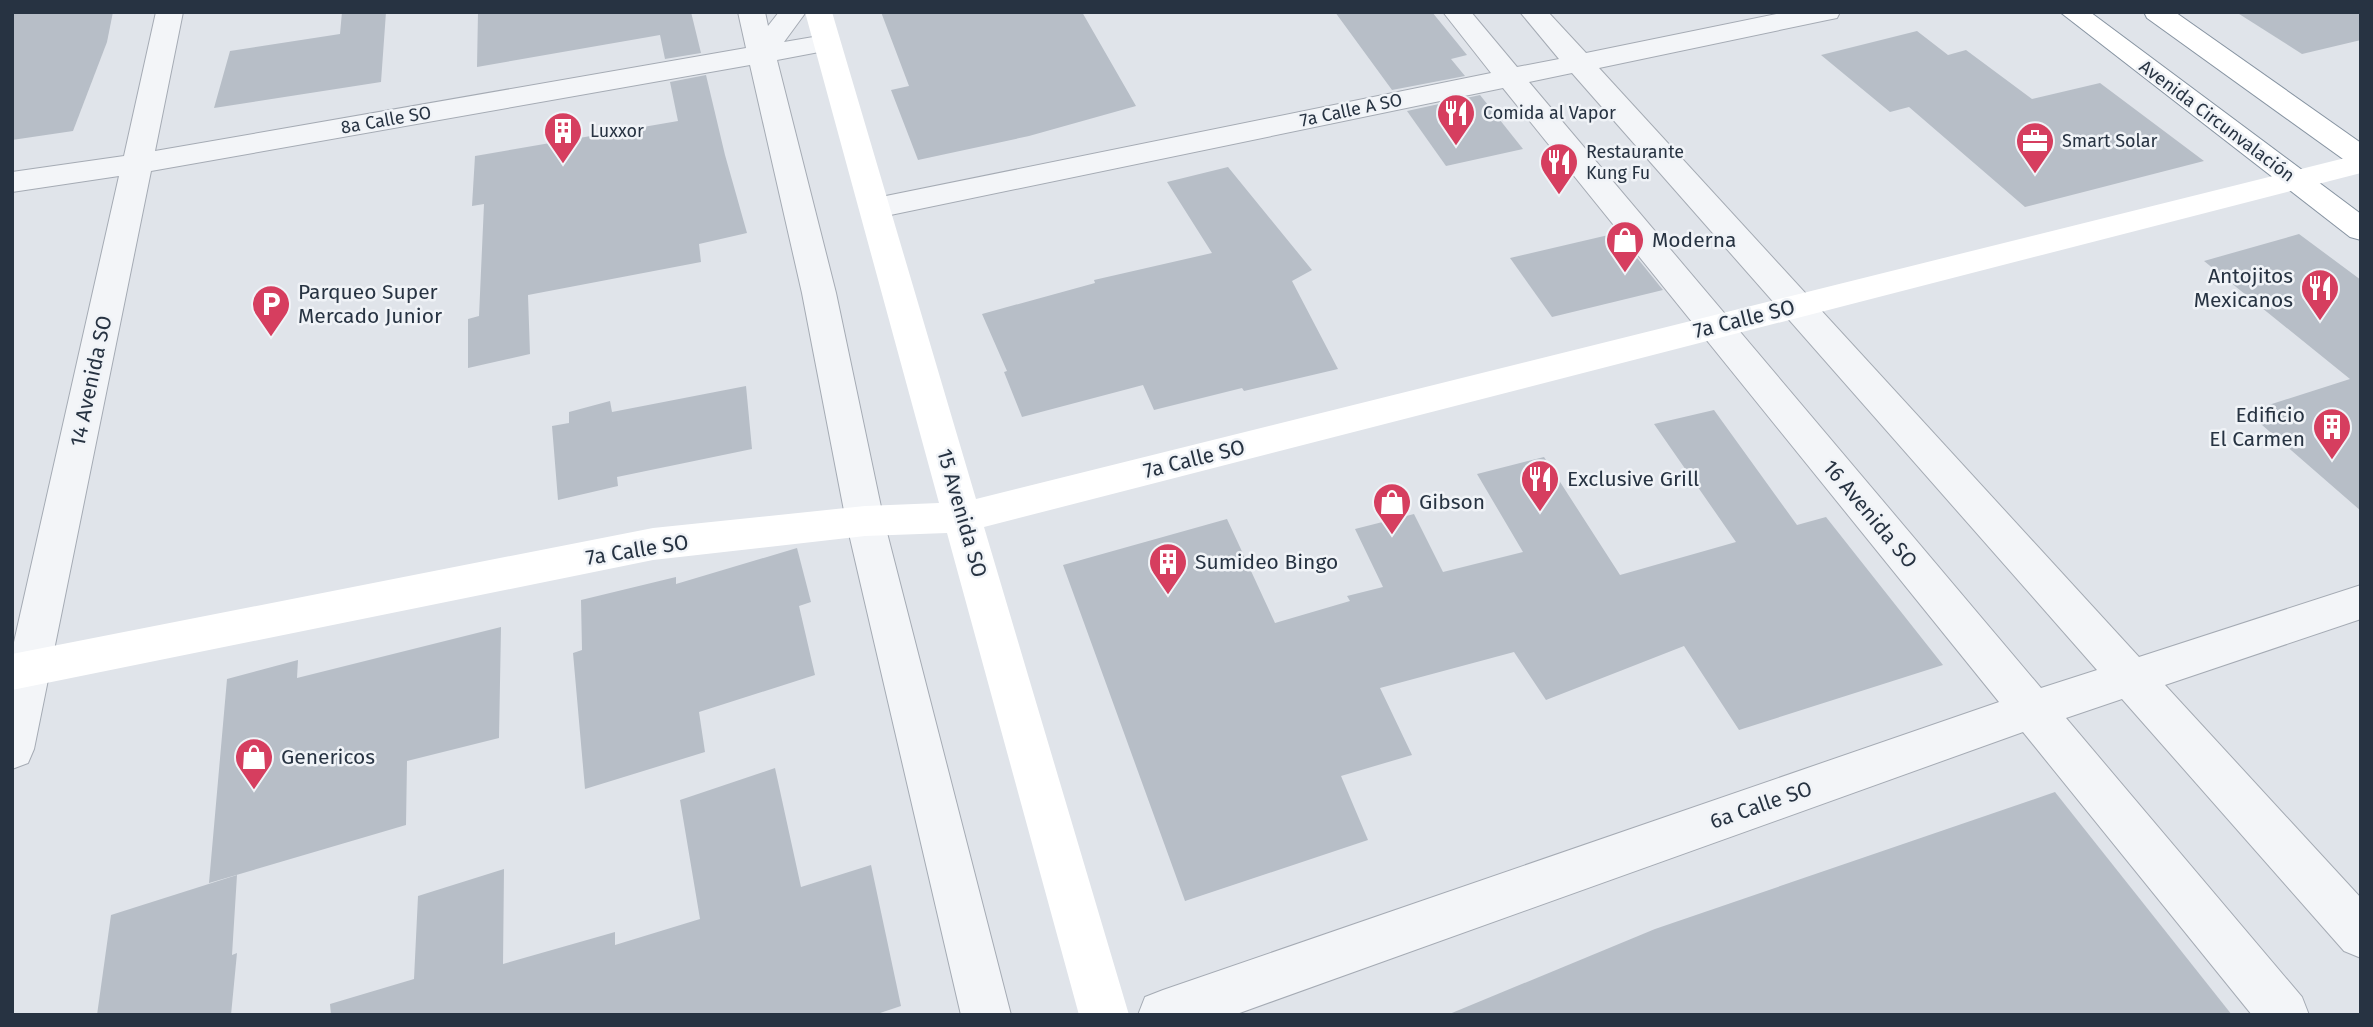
<svg xmlns="http://www.w3.org/2000/svg" width="2373" height="1027" viewBox="0 0 2373 1027" font-family="'Fira Sans',sans-serif">
	<style>
		.building { fill: #b7bec7 }
		.lines { fill: none; stroke-linecap: round; stroke-linejoin: round }
		.street-casing { stroke: #a5abb4; stroke-width: 2 }
		.highway-casing { stroke: #8693a1; stroke-width: 2 }
		.street { fill: #f3f5f8; fill-rule: evenodd }
		.secondary { fill: #fff; fill-rule: evenodd }
		.highway { fill: #fff; fill-rule: evenodd }
		.labels { text-anchor: middle; dominant-baseline: central; stroke-width: 5; stroke-linejoin: round; paint-order: stroke }
		.far-street-label { font-size: 18px; fill: #273342; stroke: #f0f3f7 }
		.far-poi-label { font-size: 18px; fill: #273342; stroke: #f0f3f7; text-anchor: start }
		.poi-label { font-size: 21px; fill: #273342; stroke: #f0f3f7; text-anchor: start }
		.street-label { font-size: 21px; fill: #273342; stroke: #f0f3f7 }
	</style>
	<rect width="100%" height="100%" fill="#e0e4ea"/>
	<g class="building">
		<polygon points="12,12 113,12 107,42 73,131 12,140"/>
		<polygon points="342,12 386,12 381,82 214,108 230,51 340,34"/>
		<polygon points="478,12 691,12 701,53 665,59 660,35 477,67"/>
		<polygon points="881,12 1082,12 1136,106 1029,136 918,160 891,90 909,86"/>
		<polygon points="1335,12 1432,12 1467,55 1451,59 1465,76 1392,90"/>
		<polygon points="2236,12 2361,12 2361,40 2302,54"/>
		<polygon points="1917,31 1948,55 1966,50 2032,99 2100,83 2204,161 2025,207 1909,107 1890,112 1821,55"/>
		<polygon points="706,75 725,155 747,233 699,244 701,262 528,295 530,354 468,368 468,319 479,316 484,204 472,206 475,156 678,121 670,82"/>
		<polygon points="1480,95 1523,149 1446,166 1407,111"/>
		<polygon points="1228,167 1312,270 1292,281 1338,369 1244,391 1242,388 1154,410 1143,385 1022,417 1004,372 1007,371 982,314 1095,283 1094,280 1212,253 1167,182"/>
		<polygon points="1617,233 1663,290 1552,317 1510,258"/>
		<polygon points="2299,234 2361,280 2361,511 2247,412 2350,379 2204,261"/>
		<polygon points="746,386 752,449 617,477 618,486 558,500 552,426 569,423 569,412 610,401 612,412"/>
		<polygon points="1714,410 1797,525 1826,517 1943,665 1739,730 1684,646 1546,700 1514,652 1380,688 1412,755 1341,776 1368,840 1185,901 1063,565 1227,519 1275,623 1350,601 1347,596 1383,587 1355,529 1414,514 1443,572 1523,552 1477,474 1544,457 1620,575 1736,542 1654,424"/>
		<polygon points="797,548 811,602 799,606 815,675 699,712 705,752 585,789 573,653 582,650 581,600 676,577 676,584"/>
		<polygon points="501,627 499,738 407,761 406,825 209,883 227,679 298,660 297,678"/>
		<polygon points="775,768 801,887 871,865 901,1006 874,1015 331,1015 330,1004 414,979 418,896 504,869 503,964 615,932 615,945 700,919 680,800"/>
		<polygon points="2055,792 2232,1015 1447,1015 1655,929"/>
		<polygon points="237,875 232,955 237,953 231,1015 97,1015 111,915"/>
	</g>
	<g class="lines">
		<defs>
			<g id="street">
				<polygon points="156,12 183,12 155,151 746,48 738,12 765,12 768,26 779,12 806,12 784,42 825,35 835,37 839,43 835,49 777,60 836,293 884,521 1011,1015 961,1015 846,521 802,293 750,65 151,171 34,749 28,763 12,769 12,651 119,176 12,192 12,172 124,156"/>
				<path d="M1443 12H1471L1517 67 1559 59 1520 12H1548L1586 53 1786 12H1840L1837 18 1827 20 1599 68 2139 657 2361 585V619L2165 685 2361 898V958L2344 951 2122 699 2066 718 2302 997 2309 1015H2252L2023 732 1234 1015H1138L1145 997 1163 990 1999 702 1503 88 876 218 865 215 860 208 865 201 876 198 1491 73ZM1572 73 2097 670 2041 688 1529 82Z"/>
			</g>
			<g id="highway">
				<polygon points="2060,12 2090,12 2361,214 2361,240 2350,237"/>
				<polygon points="2144,12 2175,12 2361,143 2361,166 2350,164 2147,18"/>
			</g>
		</defs>
		<use href="#street" class="street-casing"/>
		<use href="#highway" class="highway-casing"/>
		<use href="#street" class="street"/>
		<polygon class="secondary" points="805,12 832,12 976,499 2361,154 2361,173 984,527 1129,1015 1079,1015 947,533 865,536 653,560 12,690 12,654 653,528 865,506 939,503"/>
		<use href="#highway" class="highway"/>
	</g>
	<defs>
		<symbol id="restaurant-pin" viewBox="-11 -11 22 30"><path d="M0 17L-7.5 6A9.5 9.5 0 1 1 7.5 6Z" fill="#d63e5f" stroke="#f0f3f7"/><path d="M-5-6h1v4h1v-4h1v4h1v-4h1v5L-1.5 .5V6h-2V.5L-5-1ZM5-6V6H3V1.5H1.5Q1.5-4 5-6Z" fill="#fff"/></symbol>
		<symbol id="building-pin" viewBox="-11 -11 22 30"><path d="M0 17L-7.5 6A9.5 9.5 0 1 1 7.5 6Z" fill="#d63e5f" stroke="#f0f3f7"/><path d="M-4-6H4V6H1V3H-1V6H-4ZM-2.5-4.3h1.7v1.8h-1.7ZM.8-4.3h1.7v1.8H.8ZM-2.5-1h1.7V.8h-1.7ZM.8-1h1.7V.8H.8Z" fill="#fff"/></symbol>
		<symbol id="office-pin" viewBox="-11 -11 22 30"><path d="M0 17L-7.5 6A9.5 9.5 0 1 1 7.5 6Z" fill="#d63e5f" stroke="#f0f3f7"/><path d="M-6-3h4V-5.5h4V-3h4V5H-6ZM-1-4.5V-3h2v-1.5ZM-6 0V1H6V0Z" fill="#fff"/></symbol>
		<symbol id="shop-pin" viewBox="-11 -11 22 30"><path d="M0 17L-7.5 6A9.5 9.5 0 1 1 7.5 6Z" fill="#d63e5f" stroke="#f0f3f7"/><path d="M-5-2.5h2.3a2.7 3.5 0 0 1 5.4 0H5L5.5 6h-11ZM-1.5-2.5h3a1.5 2.3 0 0 0-3 0Z" fill="#fff"/></symbol>
		<symbol id="parking-pin" viewBox="-11 -11 22 30"><path d="M0 17L-7.5 6A9.5 9.5 0 1 1 7.5 6Z" fill="#d63e5f" stroke="#f0f3f7"/><path d="M-3.5-5.5H1a3.5 3.5 0 0 1 0 7H-1V5.5H-3.5ZM-1-3.4V-.6H.8a1.4 1.4 0 0 0 0-2.8Z" fill="#fff"/></symbol>
	</defs>
	<g fill-rule="evenodd">
		<use href="#restaurant-pin" x="1434" y="91" width="44" height="60"/>
		<use href="#building-pin" x="541" y="109" width="44" height="60"/>
		<use href="#office-pin" x="2013" y="119" width="44" height="60"/>
		<use href="#restaurant-pin" x="1537" y="140" width="44" height="60"/>
		<use href="#shop-pin" x="1603" y="218" width="44" height="60"/>
		<use href="#restaurant-pin" x="2298" y="266" width="44" height="60"/>
		<use href="#parking-pin" x="249" y="282" width="44" height="60"/>
		<use href="#building-pin" x="2310" y="405" width="44" height="60"/>
		<use href="#restaurant-pin" x="1518" y="457" width="44" height="60"/>
		<use href="#shop-pin" x="1370" y="480" width="44" height="60"/>
		<use href="#building-pin" x="1146" y="540" width="44" height="60"/>
		<use href="#shop-pin" x="232" y="735" width="44" height="60"/>
	</g>
	<g class="labels">
		<g class="far-street-label">
			<text transform="translate(1351 110) rotate(-12)">7a Calle A SO</text>
			<text transform="translate(386 120) rotate(-10)">8a Calle SO</text>
			<text transform="translate(2217 121) rotate(37)">Avenida Circunvalación</text>
		</g>
		<g class="far-poi-label">
			<text x="1483" y="113">Comida al Vapor</text>
			<text x="590" y="131">Luxxor</text>
			<text x="2062" y="141">Smart Solar</text>
			<text x="1586" y="152">Restaurante<tspan x="1586" dy="21">Kung Fu</tspan></text>
		</g>
		<g class="poi-label">
			<text x="1652" y="240">Moderna</text>
			<text x="2293" y="276" text-anchor="end">Antojitos<tspan x="2293" dy="24">Mexicanos</tspan></text>
			<text x="298" y="292">Parqueo Super<tspan x="298" dy="24">Mercado Junior</tspan></text>
			<text x="2305" y="415" text-anchor="end">Edificio<tspan x="2305" dy="24">El Carmen</tspan></text>
			<text x="1567" y="479">Exclusive Grill</text>
			<text x="1419" y="502">Gibson</text>
			<text x="1195" y="562">Sumideo Bingo</text>
			<text x="281" y="757">Genericos</text>
		</g>
		<g class="street-label">
			<text transform="translate(1744 319) rotate(-14)">7a Calle SO</text>
			<text transform="translate(91 381) rotate(-78)">14 Avenida SO</text>
			<text transform="translate(1194 459) rotate(-14)">7a Calle SO</text>
			<text transform="translate(962 513) rotate(74)">15 Avenida SO</text>
			<text transform="translate(1870 514) rotate(50)">16 Avenida SO</text>
			<text transform="translate(637 550) rotate(-9)">7a Calle SO</text>
			<text transform="translate(1761 805) rotate(-19)">6a Calle SO</text>
		</g>
	</g>
	<rect width="2373" height="1027" fill="none" stroke="#273342" stroke-width="28"/>
</svg>
